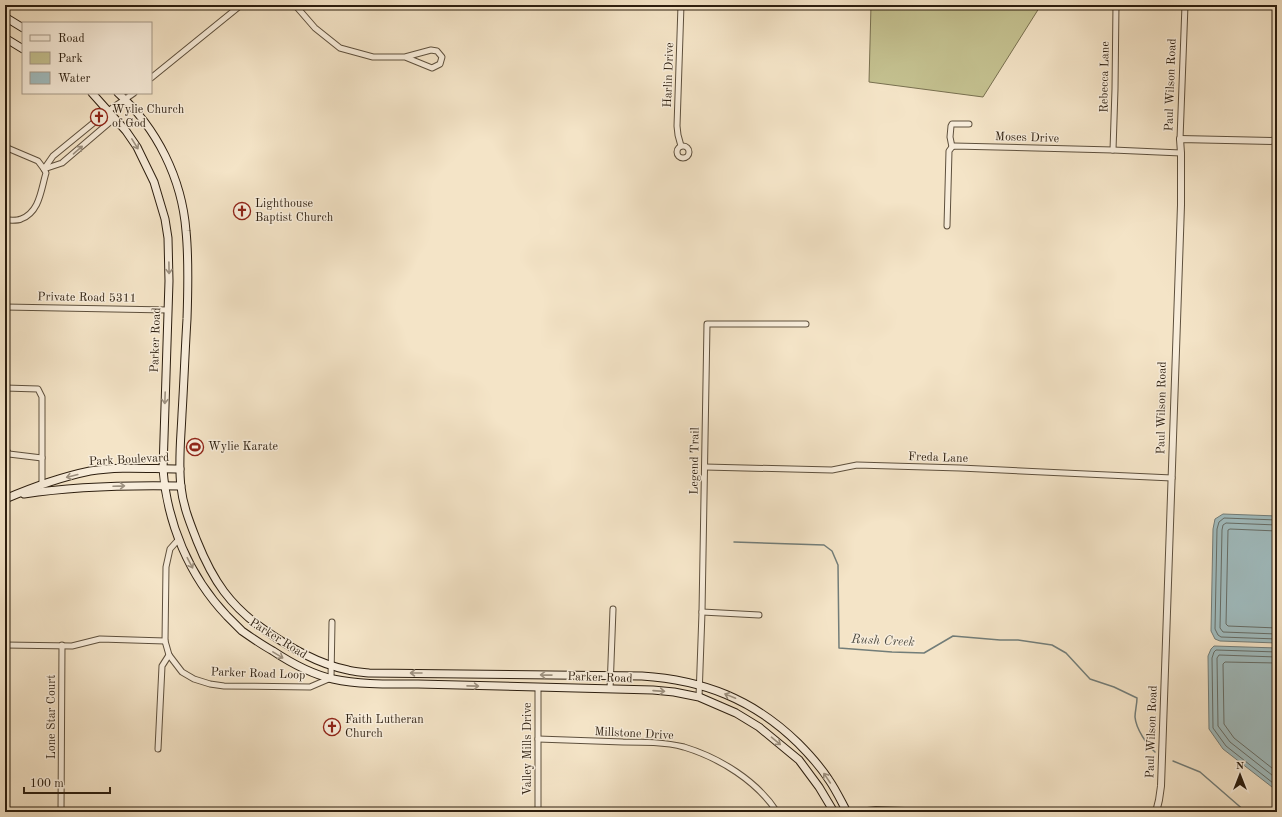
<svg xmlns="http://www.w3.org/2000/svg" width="1282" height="817" font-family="'Old Standard TT',serif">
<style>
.green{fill:#c4c190;stroke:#787050}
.water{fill:#a0bcbf;stroke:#727d79}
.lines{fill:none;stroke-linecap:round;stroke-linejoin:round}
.shore{stroke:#666d67;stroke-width:1}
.stream{stroke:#727d79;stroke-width:1.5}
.minor-casing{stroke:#5e503d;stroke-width:7}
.tertiary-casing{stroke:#5e503d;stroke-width:8}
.secondary-casing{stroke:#2c1e0f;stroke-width:9}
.minor{stroke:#f8eddb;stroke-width:5}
.tertiary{stroke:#f8eddb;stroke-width:6}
.secondary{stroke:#f8eddb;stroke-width:7}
.oneway{stroke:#9c907f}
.labels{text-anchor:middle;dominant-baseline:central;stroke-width:3;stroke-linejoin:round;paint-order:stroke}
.street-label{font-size:12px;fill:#2c1e0f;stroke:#f8eddb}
.poi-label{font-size:12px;fill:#2c1e0f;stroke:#f8eddb;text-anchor:start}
.water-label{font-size:13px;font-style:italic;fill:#4f4d44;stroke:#f8eddb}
</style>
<rect width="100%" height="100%" fill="#f4e4c7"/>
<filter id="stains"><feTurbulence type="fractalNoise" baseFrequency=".005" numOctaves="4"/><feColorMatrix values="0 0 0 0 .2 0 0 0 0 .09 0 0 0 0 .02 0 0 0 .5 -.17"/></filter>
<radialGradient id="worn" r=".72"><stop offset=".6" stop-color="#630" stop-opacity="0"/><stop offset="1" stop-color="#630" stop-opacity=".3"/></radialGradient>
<polygon class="green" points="871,5 1041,5 983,97 869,82"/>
<g class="water">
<polygon points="1223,514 1277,516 1277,643 1220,641 1215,639 1211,631 1213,529 1215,519"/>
<polygon points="1214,646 1277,648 1277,788 1272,787 1223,749 1209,729 1208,656 1211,649"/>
</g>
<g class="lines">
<g class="shore">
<polyline points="1277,520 1224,518 1219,522 1217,529 1215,629 1218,635 1221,637 1277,639"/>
<polyline points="1277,525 1226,523 1223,525 1222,530 1220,628 1223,632 1277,634"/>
<polyline points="1277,531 1230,529 1228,530 1226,624 1228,626 1277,628"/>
<polyline points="1277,652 1216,650 1214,652 1212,658 1213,728 1226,746 1273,783 1277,784"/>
<polyline points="1277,657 1219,655 1217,658 1218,726 1230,742 1277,779"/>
<polyline points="1277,663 1225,662 1223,664 1224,724 1234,738 1277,772"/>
</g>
<g class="stream">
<path d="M734 542 824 545 832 551 838 565 839 648 892 652 924 653 953 636 1000 640H1018L1052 645 1066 653 1090 679 1114 687 1137 698C1137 705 1135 711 1135 717 1136 729 1147 745 1155 752"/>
<polyline points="1173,761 1200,772 1246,812"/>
</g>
<g class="minor-casing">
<g id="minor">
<polyline points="295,5 315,28 340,48 373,57 405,57 431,50 437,51 442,57 440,64 432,68 405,57"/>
<polyline points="151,78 241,5"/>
<polyline points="1180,139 1185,5"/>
<circle cx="683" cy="152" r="6"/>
<polyline points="681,146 678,135 677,126 681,5"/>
<polyline points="5,147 38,161 44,169"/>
<polyline points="952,147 950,137 951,126 952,124 969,124"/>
<polyline points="1113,150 1115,89 1116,5"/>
<polyline points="44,169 62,163 110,122 108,111"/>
<path d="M5 220C10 220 17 221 21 219 40 212 41 189 46 173L44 169 53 156 108 111 134 93"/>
<polyline points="947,226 949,151 952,147 954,146 1113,150 1181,153"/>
<polyline points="5,307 168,310"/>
<polyline points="5,388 38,389 42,397 42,484"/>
<polyline points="5,448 9,454 42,458"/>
<polyline points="705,467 832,470 857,465 960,468 1172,478"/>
<polyline points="178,540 170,549 166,567 165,641 169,655 182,672 194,679 210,684 224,686 310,687 331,678 332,622"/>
<polyline points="702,612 759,615"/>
<polyline points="5,645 72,646 100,639 165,641"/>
<polyline points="610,689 613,609"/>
<polyline points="699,697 702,612 707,324 806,324"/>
<path d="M538 739C567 740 595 741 623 742 643 742 665 742 684 747 720 758 757 781 777 812"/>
<polyline points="158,749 162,666 169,655"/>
<polyline points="61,812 62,645"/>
<polyline points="538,812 538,687"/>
</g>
</g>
<g class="tertiary-casing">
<g id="tertiary">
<polyline points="859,812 876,810 934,812"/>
<polyline points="1156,812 1159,800 1161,786 1181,205 1181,153 1180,139 1277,141"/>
</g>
</g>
<g class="secondary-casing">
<g id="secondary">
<polyline points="5,17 23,28"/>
<polyline points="5,38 23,49"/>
<path d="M92 93 126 131 137 147 154 182 165 219 168 238 169 281 163 469C167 523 189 576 227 616 232 621 237 626 242 631 252 638 262 645 273 651 291 663 311 674 333 679 361 685 389 684 418 684L653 690 674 692 699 697 736 713 759 727 799 760 819 787 834 812"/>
<path d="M118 93C157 128 182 179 186 231 189 261 188 290 187 319 185 351 184 382 182 414 181 438 178 463 181 487 183 506 190 523 197 541 213 581 230 606 266 631 291 648 318 664 348 670 354 672 362 672 369 673L642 676C703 680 753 699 798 743 809 754 820 766 829 780 836 790 841 801 847 812"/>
<path d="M24 494C76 486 128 485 181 486"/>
<path d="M5 499C33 487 61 477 90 471 120 466 150 469 180 469"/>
</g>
</g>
<use href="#minor" class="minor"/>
<use href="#tertiary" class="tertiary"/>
<use href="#secondary" class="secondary"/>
</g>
<defs><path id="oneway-shaft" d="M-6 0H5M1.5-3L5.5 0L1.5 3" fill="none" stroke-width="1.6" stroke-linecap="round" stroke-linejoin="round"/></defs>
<g class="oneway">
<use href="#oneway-shaft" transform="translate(135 144) rotate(58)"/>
<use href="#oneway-shaft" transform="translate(78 150) rotate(-41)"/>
<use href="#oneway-shaft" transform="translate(169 268) rotate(89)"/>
<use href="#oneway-shaft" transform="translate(165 398) rotate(92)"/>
<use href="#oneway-shaft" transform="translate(72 476) rotate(166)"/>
<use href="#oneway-shaft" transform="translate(119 486) rotate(-2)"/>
<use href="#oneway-shaft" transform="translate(190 563) rotate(62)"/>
<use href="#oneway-shaft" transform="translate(278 655) rotate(31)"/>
<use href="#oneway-shaft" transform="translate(416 673) rotate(180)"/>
<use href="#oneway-shaft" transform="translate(546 675) rotate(-179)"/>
<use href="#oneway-shaft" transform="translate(473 686) rotate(1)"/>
<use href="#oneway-shaft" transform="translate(659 691) rotate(4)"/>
<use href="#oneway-shaft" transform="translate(730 696) rotate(-158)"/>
<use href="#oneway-shaft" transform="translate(776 741) rotate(40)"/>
<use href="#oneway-shaft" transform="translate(827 778) rotate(-124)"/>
</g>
<defs>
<g id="church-ring" transform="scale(0.9)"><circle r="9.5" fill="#f8eddb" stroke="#8f2418" stroke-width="1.5"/><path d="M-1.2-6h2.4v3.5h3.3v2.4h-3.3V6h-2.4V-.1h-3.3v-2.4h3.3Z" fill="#8f2418"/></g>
<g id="stadium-ring" transform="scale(0.9)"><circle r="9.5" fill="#f8eddb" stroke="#8f2418" stroke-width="1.5"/><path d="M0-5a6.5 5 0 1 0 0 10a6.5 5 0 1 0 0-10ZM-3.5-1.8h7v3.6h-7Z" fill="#8f2418"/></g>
</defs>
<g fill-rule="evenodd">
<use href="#church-ring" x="99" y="117"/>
<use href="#church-ring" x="242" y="211"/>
<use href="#stadium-ring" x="195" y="447"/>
<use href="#church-ring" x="332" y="727"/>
</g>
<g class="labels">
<g class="street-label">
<text transform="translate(669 75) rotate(-88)">Harlin Drive</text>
<text transform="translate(1105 77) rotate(-89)">Rebecca Lane</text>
<text transform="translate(1171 85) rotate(-88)">Paul Wilson Road</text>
<text transform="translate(1027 138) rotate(2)">Moses Drive</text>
<text transform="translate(87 298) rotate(1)">Private Road 5311</text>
<text transform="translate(156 340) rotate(-88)">Parker Road</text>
<text transform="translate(1162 408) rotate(-89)">Paul Wilson Road</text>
<text transform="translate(938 458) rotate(2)">Freda Lane</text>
<text transform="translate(129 460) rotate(-3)">Park Boulevard</text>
<text transform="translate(695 461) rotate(-89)">Legend Trail</text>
<text transform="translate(278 639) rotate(32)">Parker Road</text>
<text transform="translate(258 674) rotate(2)">Parker Road Loop</text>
<text transform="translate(600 678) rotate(2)">Parker Road</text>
<text transform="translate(52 717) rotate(-90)">Lone Star Court</text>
<text transform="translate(1152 732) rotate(-88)">Paul Wilson Road</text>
<text transform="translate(634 734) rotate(3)">Millstone Drive</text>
<text transform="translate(528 749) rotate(-90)">Valley Mills Drive</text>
</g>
<g class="poi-label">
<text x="112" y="110">Wylie Church<tspan x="112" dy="14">of God</tspan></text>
<text x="255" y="204">Lighthouse<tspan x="255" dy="14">Baptist Church</tspan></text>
<text x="208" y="447">Wylie Karate</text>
<text x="345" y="720">Faith Lutheran<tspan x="345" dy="14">Church</tspan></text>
</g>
<g class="water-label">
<text transform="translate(883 641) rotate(3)">Rush Creek</text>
</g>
</g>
<rect width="1282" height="817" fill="none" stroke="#f4e4c7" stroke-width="20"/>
<rect x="6" y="6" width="1270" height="805" fill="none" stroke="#2c1e0f" stroke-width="2"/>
<rect x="10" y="10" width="1262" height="797" fill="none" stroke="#2c1e0f"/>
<rect x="22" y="22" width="130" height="72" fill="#f8eddb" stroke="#a69a89"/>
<rect x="30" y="35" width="20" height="6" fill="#f8eddb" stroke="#a69a89"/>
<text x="58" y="42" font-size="12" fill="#2c1e0f">Road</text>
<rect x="30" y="52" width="20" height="12" fill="#c4c190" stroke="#a69a89"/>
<text x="58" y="62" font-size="12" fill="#2c1e0f">Park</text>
<rect x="30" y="72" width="20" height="12" fill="#a0bcbf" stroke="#a69a89"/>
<text x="58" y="82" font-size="12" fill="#2c1e0f">Water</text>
<g transform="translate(1240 775)" stroke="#f8eddb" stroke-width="3" paint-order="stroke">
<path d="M0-3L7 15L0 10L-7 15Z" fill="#2c1e0f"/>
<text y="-6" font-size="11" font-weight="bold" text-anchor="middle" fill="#2c1e0f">N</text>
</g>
<path d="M24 787v6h86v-6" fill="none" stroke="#2c1e0f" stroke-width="2"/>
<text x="30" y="787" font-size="12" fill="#2c1e0f" stroke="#f8eddb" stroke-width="3" paint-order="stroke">100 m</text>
<rect width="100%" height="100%" filter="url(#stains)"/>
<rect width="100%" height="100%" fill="url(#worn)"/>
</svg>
